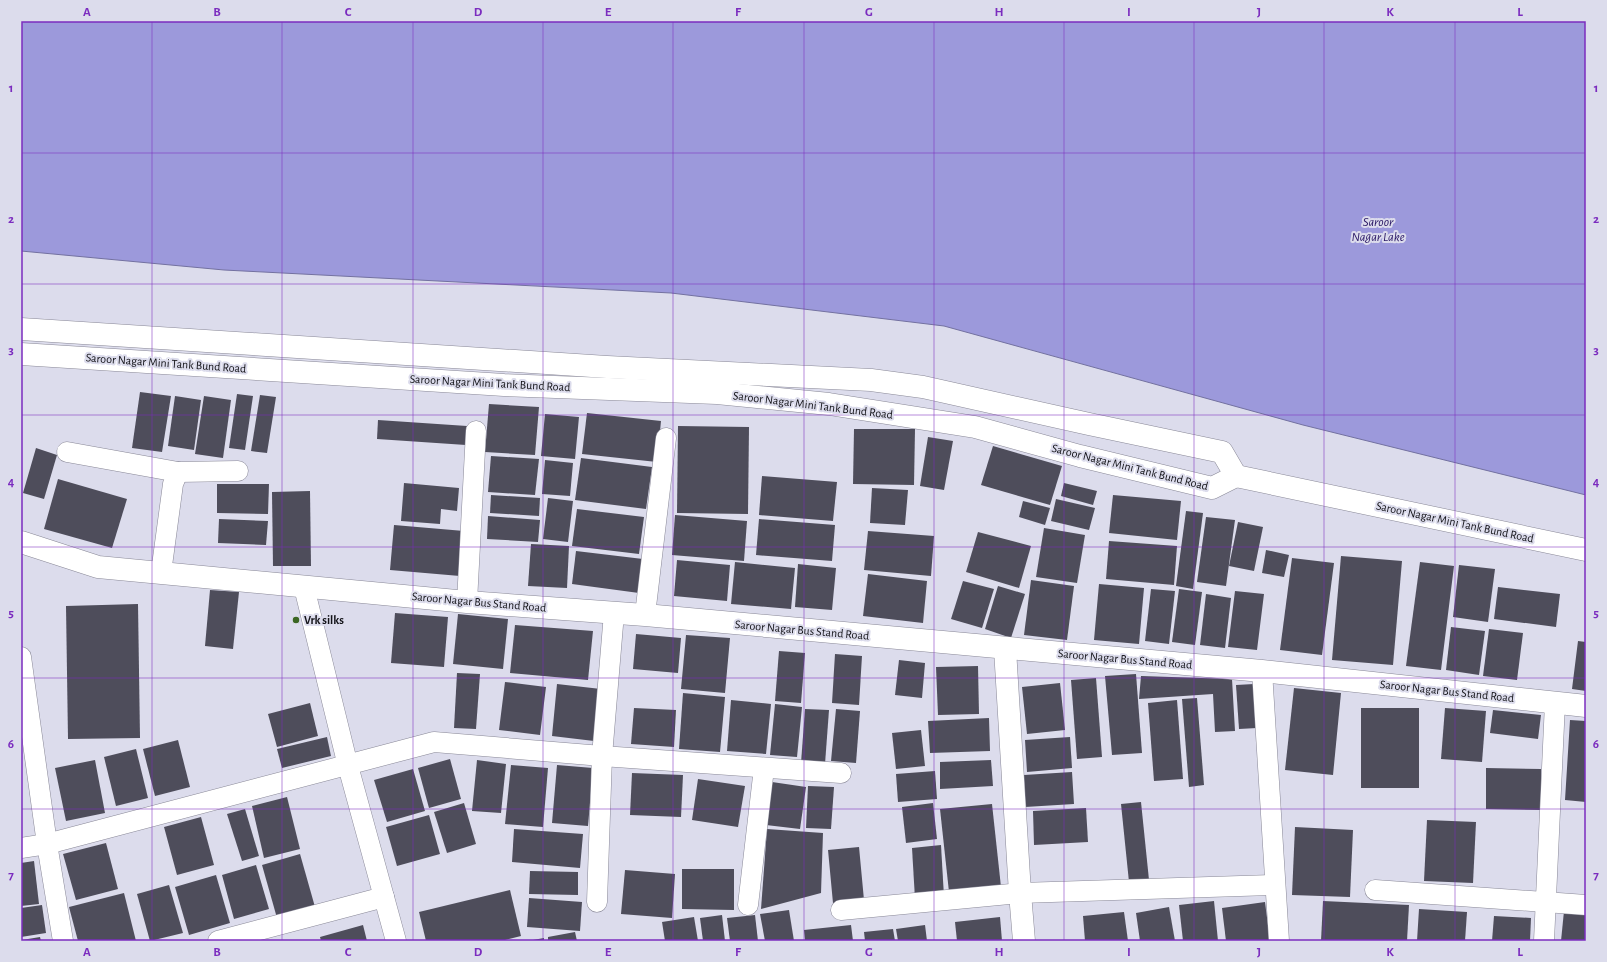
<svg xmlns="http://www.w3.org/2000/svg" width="1607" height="962" font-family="'Alegreya Sans',sans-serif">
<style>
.water{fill:#9c99db;stroke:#7371a0}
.building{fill:#4e4d5b}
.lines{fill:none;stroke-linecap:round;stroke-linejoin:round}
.minor-casing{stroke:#898897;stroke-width:21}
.tertiary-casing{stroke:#898897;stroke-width:23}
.secondary-casing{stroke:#898897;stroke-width:23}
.minor{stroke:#fff;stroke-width:20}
.tertiary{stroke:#fff;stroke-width:22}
.secondary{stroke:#fff;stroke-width:22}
.grid{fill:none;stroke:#7b2cbf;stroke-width:1;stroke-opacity:0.55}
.poi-dot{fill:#3b6623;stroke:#dcdcec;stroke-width:1.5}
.labels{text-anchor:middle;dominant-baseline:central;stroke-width:4;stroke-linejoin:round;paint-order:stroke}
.street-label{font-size:12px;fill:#131318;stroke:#dcdcec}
.poi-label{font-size:12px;font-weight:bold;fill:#131318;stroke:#dcdcec;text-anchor:start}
.water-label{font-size:13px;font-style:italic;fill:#291764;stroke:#dcdcec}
.neatline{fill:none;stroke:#7b2cbf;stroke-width:1.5}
.grid-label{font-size:13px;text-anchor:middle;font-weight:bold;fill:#7b2cbf}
</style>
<rect width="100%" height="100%" fill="#dcdcec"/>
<polygon class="water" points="21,21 1586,21 1586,495 1303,425 944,326 671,293 224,270 21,251"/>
<g class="building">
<polygon points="140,392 171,396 162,452 132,448"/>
<polygon points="237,394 253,396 245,450 229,448"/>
<polygon points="260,395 276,397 267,453 251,451"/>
<polygon points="175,396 201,400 194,450 168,446"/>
<polygon points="204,396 231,400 223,458 195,454"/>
<polygon points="489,404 539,407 535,455 485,452"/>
<polygon points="587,413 661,421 657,462 582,454"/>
<polygon points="545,414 579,417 575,459 541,456"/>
<polygon points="378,420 467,426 466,445 377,439"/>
<polygon points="678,426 749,427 748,514 677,513"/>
<polygon points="854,429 915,429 914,485 853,484"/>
<polygon points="928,437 953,441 944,490 920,486"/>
<polygon points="993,446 1062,466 1050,505 981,485"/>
<polygon points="36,448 57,455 44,499 23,493"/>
<polygon points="491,456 539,459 535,495 488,492"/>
<polygon points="581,458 652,467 646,509 575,500"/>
<polygon points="545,460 573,463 570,496 542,494"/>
<polygon points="762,476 837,482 833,521 759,515"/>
<polygon points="58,479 127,499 112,548 44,529"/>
<polygon points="404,483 459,488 457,511 441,509 440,524 401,521"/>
<polygon points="1064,483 1097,491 1093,505 1061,496"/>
<polygon points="217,484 269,484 268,514 217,513"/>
<polygon points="872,488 908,490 905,525 870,523"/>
<polygon points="310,491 311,566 273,566 272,492"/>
<polygon points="491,495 540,498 539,516 490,513"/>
<polygon points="1113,495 1181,501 1177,540 1109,533"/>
<polygon points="548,498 573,501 568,542 543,539"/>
<polygon points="1056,499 1095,508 1089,530 1051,521"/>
<polygon points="1023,501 1050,508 1045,525 1019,517"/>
<polygon points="577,509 644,517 639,554 572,546"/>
<polygon points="1186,511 1203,513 1193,589 1176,586"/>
<polygon points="675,515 747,521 744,561 672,555"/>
<polygon points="488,516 540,520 538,542 487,539"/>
<polygon points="1206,517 1235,520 1226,586 1197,582"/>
<polygon points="219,519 268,521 266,545 218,543"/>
<polygon points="759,519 835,525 832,561 756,555"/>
<polygon points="1238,522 1263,527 1254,571 1229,566"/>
<polygon points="394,525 464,531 460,576 390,570"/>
<polygon points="1044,528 1085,535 1077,583 1036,577"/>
<polygon points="868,531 934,536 931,576 864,570"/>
<polygon points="978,532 1031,546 1019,588 966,572"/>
<polygon points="1109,541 1177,546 1174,585 1106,579"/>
<polygon points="531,544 569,546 567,588 528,586"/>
<polygon points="1266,550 1289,555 1284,577 1262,573"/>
<polygon points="576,551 643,559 639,593 572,584"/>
<polygon points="1341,556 1402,561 1393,665 1332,660"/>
<polygon points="1292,558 1334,563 1322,655 1280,650"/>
<polygon points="677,560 730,565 727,601 674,596"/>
<polygon points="735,562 795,568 791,609 731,604"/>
<polygon points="1420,562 1454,566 1441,670 1406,666"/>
<polygon points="798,564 836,568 832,610 795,607"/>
<polygon points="1459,565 1495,569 1488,622 1453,617"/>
<polygon points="868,574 927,581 923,623 863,616"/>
<polygon points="1031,580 1074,586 1067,640 1024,635"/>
<polygon points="963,581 994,589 982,628 951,619"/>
<polygon points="1099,584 1144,588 1139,644 1094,640"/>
<polygon points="998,586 1025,594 1011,638 985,629"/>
<polygon points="1498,587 1560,594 1556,627 1494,619"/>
<polygon points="1151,589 1175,591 1169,644 1145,641"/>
<polygon points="1179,589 1202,592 1195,645 1172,642"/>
<polygon points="210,590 239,592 233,649 205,646"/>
<polygon points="1235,591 1264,594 1257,650 1228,647"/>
<polygon points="1206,594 1231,598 1225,648 1200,645"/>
<polygon points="138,604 140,738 68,739 66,606"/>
<polygon points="395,613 448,617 444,667 391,663"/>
<polygon points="458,614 508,619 503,669 453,664"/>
<polygon points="515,625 593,631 588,680 510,673"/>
<polygon points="1451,627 1485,631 1479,675 1446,670"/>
<polygon points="1489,629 1523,633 1517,680 1483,676"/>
<polygon points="636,634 681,638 678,673 633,669"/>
<polygon points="686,635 730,638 725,693 681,689"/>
<polygon points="1578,641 1586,642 1586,691 1572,689"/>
<polygon points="779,651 805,653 801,703 775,701"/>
<polygon points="835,654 862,656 859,705 832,703"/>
<polygon points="899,660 925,663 922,698 895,695"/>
<polygon points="978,666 979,714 938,715 936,667"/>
<polygon points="457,673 480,674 476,729 454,728"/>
<polygon points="1136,674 1142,753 1112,755 1105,676"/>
<polygon points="1141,676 1232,679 1235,731 1215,732 1213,694 1139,699"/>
<polygon points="1096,678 1102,757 1077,759 1071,680"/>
<polygon points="505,682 546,687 540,735 499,730"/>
<polygon points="1060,683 1065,730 1027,734 1022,687"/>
<polygon points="557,684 601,689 594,741 552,736"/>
<polygon points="1254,684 1257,728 1239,729 1236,685"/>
<polygon points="1294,688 1341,693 1333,775 1285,770"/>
<polygon points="683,693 725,697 720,752 679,749"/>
<polygon points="1197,698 1204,785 1189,787 1182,699"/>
<polygon points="731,700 771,704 766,754 727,751"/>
<polygon points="1177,700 1183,779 1154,781 1148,703"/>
<polygon points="310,703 318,736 277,747 268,714"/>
<polygon points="775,704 802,707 797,757 770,755"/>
<polygon points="634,708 676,710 674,747 631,744"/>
<rect x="1361" y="708" width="58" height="80"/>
<polygon points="1445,708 1486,711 1482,762 1441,759"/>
<polygon points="805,709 829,710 825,764 801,763"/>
<polygon points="836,709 860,711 856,763 831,761"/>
<polygon points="1493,710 1541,715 1538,739 1490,733"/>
<polygon points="989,718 990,751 930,753 928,721"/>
<polygon points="1570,720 1586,721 1586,802 1565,800"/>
<polygon points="921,730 925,766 896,769 892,733"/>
<polygon points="327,737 331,756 282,768 277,749"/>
<polygon points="1070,737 1072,768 1027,772 1025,740"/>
<polygon points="178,740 190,787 155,796 143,749"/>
<polygon points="136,749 148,798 116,806 104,757"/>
<polygon points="450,759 461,799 429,808 418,768"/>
<polygon points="95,760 105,813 66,821 55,768"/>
<polygon points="477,760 506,764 501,813 472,811"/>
<polygon points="991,760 993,786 940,789 940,762"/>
<polygon points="511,765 548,768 543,827 505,824"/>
<polygon points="557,765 593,768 588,826 552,823"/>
<polygon points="1486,768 1541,769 1541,810 1486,809"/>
<polygon points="413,769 425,811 387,822 374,780"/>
<polygon points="935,771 937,799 898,802 896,774"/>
<polygon points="1072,772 1074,804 1025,807 1024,775"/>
<polygon points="632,773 683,775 681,817 630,815"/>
<polygon points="698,779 745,786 738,827 692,820"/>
<polygon points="772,782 806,787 800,829 766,825"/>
<polygon points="808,786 834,787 831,829 806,828"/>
<polygon points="287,797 300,849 264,858 252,806"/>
<polygon points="1141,802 1149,880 1129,882 1121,804"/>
<polygon points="464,803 476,844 447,853 434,812"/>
<polygon points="933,803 937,839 906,843 902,807"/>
<polygon points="992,804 1001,887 949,892 940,809"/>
<polygon points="1086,808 1088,842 1034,845 1033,811"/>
<polygon points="245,809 259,856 242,861 227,814"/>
<polygon points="429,815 440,854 397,866 386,827"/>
<polygon points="201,817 214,865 177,875 164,827"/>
<polygon points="1427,820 1476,822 1473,883 1424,881"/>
<polygon points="1295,827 1353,830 1350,897 1292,895"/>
<polygon points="514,829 583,834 580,868 512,862"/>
<polygon points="767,829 823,833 821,893 761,909"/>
<polygon points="106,843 118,889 76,900 63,854"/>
<polygon points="941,845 944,897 915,899 912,848"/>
<polygon points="859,847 864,900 833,903 828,850"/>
<polygon points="300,854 315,907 277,918 262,865"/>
<polygon points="34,861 39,904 21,906 21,863"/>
<polygon points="256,865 269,909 234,919 222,875"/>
<polygon points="682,869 734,869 734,910 682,909"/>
<polygon points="625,870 675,874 672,918 621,914"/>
<polygon points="530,871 578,872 578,895 529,894"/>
<polygon points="216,875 230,923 189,935 175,887"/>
<polygon points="169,885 183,933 150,941 137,894"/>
<polygon points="510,890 521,936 501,941 426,941 419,912"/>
<polygon points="124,893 136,941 78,941 69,907"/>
<polygon points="529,898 582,902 580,931 527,927"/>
<polygon points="1214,901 1218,941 1183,941 1179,905"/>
<polygon points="1323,901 1409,905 1407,941 1321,941"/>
<polygon points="1265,902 1270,941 1226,941 1222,908"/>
<polygon points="42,905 46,933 21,937 21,908"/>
<polygon points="1169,907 1175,941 1140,941 1136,913"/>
<polygon points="1419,909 1467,912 1465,941 1417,941"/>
<polygon points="789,910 794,941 765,941 760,914"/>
<polygon points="1564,911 1586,913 1586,941 1561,941"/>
<polygon points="1124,912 1128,941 1085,941 1083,916"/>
<polygon points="722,915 725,941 703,941 700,918"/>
<polygon points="755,915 758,941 730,941 727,918"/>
<polygon points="1494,916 1531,918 1530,941 1492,941"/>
<polygon points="694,917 698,941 665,941 662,922"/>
<polygon points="1000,917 1002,941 957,941 955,922"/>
<polygon points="363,925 367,941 321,941 320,937"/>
<polygon points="851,925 853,941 805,941 804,930"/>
<polygon points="925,925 927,941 898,941 896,929"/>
<polygon points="893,929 895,941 865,941 864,932"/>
<polygon points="575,932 577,941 548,941 548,937"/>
<polygon points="40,937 41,941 22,941 22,940"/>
<polygon points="544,938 544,941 533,941 533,940"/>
</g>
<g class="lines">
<g class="minor-casing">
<g id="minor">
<polyline points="67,452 178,472 238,471"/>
<polyline points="161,573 173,484 178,472"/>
<polyline points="304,587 348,766 396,941"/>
<polyline points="467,602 476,431"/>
<polyline points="645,615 666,438"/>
<polyline points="21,657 47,844 63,941"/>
<polyline points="1262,671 1279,941"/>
<polyline points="21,848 47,844 434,742 602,756 841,773"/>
<polyline points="1375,890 1586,905"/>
<polyline points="597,902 602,756 614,613"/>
<polyline points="748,905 764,768"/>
<polyline points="841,910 1020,893 1275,885"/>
<polyline points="218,941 384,897"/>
<polyline points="1544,941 1555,703"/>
</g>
</g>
<g class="tertiary-casing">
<g id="tertiary">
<polyline points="21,542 98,567 467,602 645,615 1262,671 1586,706"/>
<polyline points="1005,649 1020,893 1024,941"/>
</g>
</g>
<g class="secondary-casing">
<g id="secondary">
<polyline points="21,329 607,367 871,380 923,387 1089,424 1222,452 1236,476"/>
<polyline points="21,354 504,385 717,393 829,404 975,427 1080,456 1212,488 1236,476 1586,550"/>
</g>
</g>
<use href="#minor" class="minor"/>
<use href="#tertiary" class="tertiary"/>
<use href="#secondary" class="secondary"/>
</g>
<path class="grid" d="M152 21V941M282 21V941M413 21V941M543 21V941M673 21V941M804 21V941M934 21V941M1064 21V941M1194 21V941M1324 21V941M1455 21V941M21 153H1586M21 284H1586M21 415H1586M21 547H1586M21 678H1586M21 809H1586"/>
<circle class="poi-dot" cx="296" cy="620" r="4"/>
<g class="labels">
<g class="street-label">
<text transform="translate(166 363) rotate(4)">Saroor Nagar Mini Tank Bund Road</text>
<text transform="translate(490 383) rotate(3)">Saroor Nagar Mini Tank Bund Road</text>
<text transform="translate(813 405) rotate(7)">Saroor Nagar Mini Tank Bund Road</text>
<text transform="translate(1130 467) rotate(14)">Saroor Nagar Mini Tank Bund Road</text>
<text transform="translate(1455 522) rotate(12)">Saroor Nagar Mini Tank Bund Road</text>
<text transform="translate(479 602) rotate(5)">Saroor Nagar Bus Stand Road</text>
<text transform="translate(802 630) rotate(5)">Saroor Nagar Bus Stand Road</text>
<text transform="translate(1125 659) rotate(5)">Saroor Nagar Bus Stand Road</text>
<text transform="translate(1447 691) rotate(6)">Saroor Nagar Bus Stand Road</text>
</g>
<g class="poi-label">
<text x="304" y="620">Vrk silks</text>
</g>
<g class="water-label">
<text x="1378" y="222">Saroor<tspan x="1378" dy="15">Nagar Lake</tspan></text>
</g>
</g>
<rect width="1607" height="962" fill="none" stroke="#dcdcec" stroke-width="44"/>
<rect x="22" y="22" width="1563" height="918" class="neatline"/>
<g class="grid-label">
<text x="87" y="16">A</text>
<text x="217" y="16">B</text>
<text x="348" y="16">C</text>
<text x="478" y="16">D</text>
<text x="608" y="16">E</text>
<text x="738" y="16">F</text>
<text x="869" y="16">G</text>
<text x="999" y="16">H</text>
<text x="1129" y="16">I</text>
<text x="1259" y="16">J</text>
<text x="1390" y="16">K</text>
<text x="1520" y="16">L</text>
<text x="11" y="92">1</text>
<text x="1596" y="92">1</text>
<text x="11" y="223">2</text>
<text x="1596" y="223">2</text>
<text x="11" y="354">3</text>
<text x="1596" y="354">3</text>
<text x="11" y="486">4</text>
<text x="1596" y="486">4</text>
<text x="11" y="617">5</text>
<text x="1596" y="617">5</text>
<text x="11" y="748">6</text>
<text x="1596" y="748">6</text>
<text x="11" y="879">7</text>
<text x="1596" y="879">7</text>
<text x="87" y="956">A</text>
<text x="217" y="956">B</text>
<text x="348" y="956">C</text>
<text x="478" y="956">D</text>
<text x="608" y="956">E</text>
<text x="738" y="956">F</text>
<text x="869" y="956">G</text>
<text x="999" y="956">H</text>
<text x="1129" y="956">I</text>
<text x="1259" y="956">J</text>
<text x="1390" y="956">K</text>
<text x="1520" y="956">L</text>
</g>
</svg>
